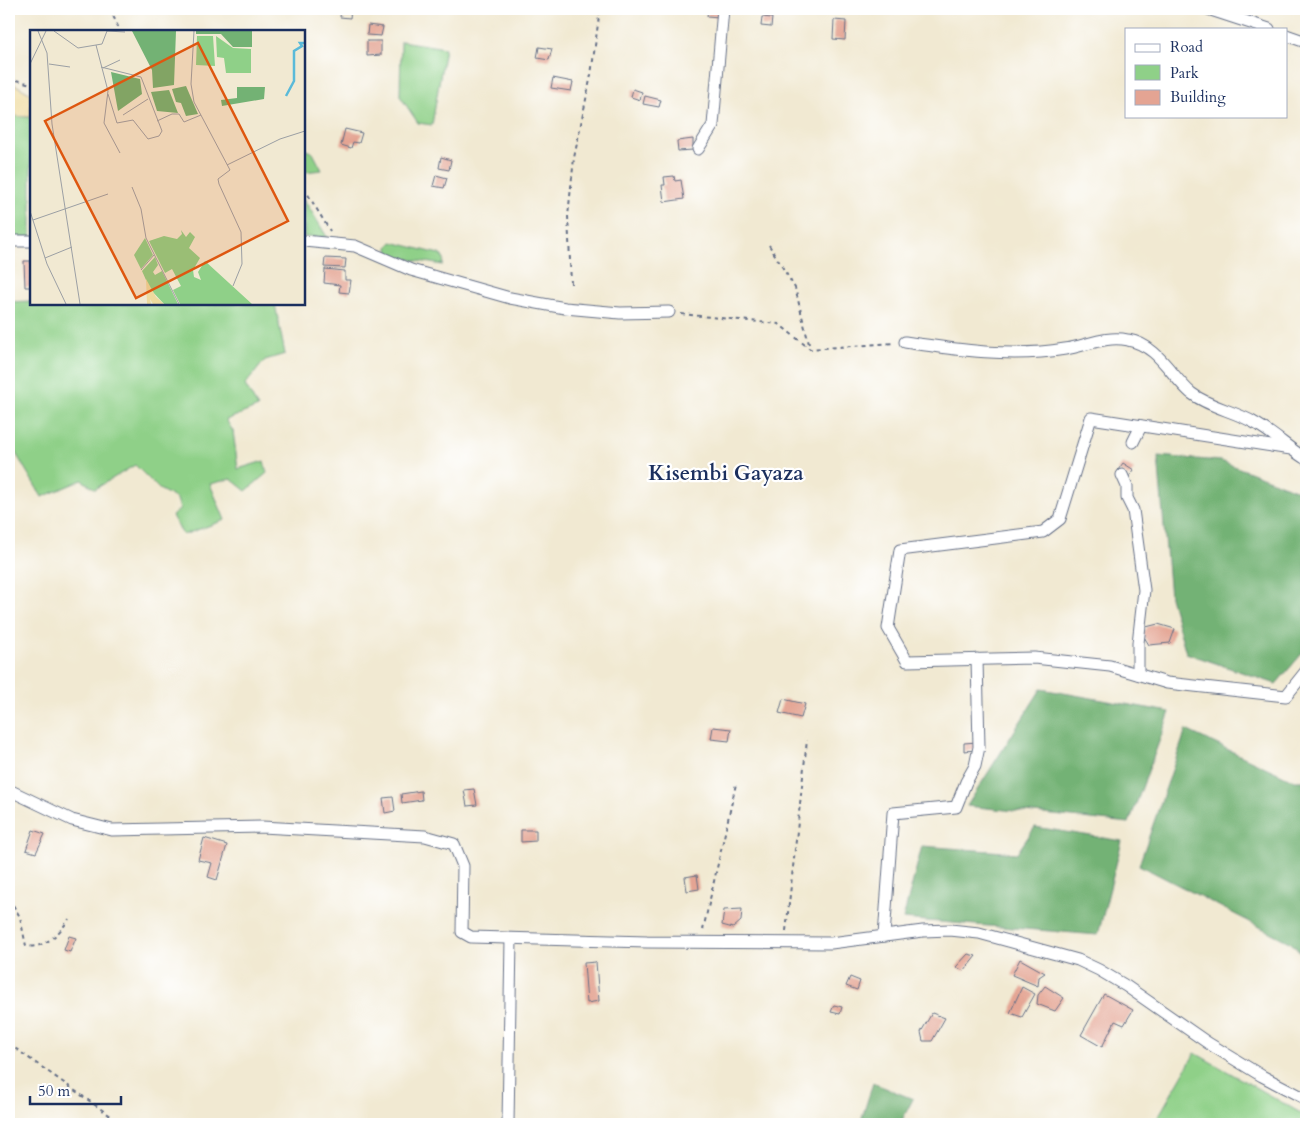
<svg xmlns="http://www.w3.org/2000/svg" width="1315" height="1133" font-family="Cardo,serif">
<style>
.green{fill:#8fd088;stroke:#558073}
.forest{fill:#73b274;stroke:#477069}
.sand{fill:#eeda9e;stroke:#84847e}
.building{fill:#e4a493}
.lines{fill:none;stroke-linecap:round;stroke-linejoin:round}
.minor-casing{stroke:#667087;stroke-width:13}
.path{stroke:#667087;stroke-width:2;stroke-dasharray:4 4;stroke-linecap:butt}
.minor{stroke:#fff;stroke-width:11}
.labels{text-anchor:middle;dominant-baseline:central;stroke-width:4.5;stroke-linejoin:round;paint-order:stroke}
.quarter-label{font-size:21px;font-weight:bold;fill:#1b2f5e;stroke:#fff}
.inset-river{fill:none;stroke:#5abad9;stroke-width:2.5}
.inset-road{fill:none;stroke:#9b9fa4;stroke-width:1}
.view{fill:#de5710;fill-opacity:0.15;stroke:#de5710;stroke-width:2.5}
.inset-edge{fill:none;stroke:#1b2f5e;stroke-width:2.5}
</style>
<rect width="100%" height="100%" fill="#fff"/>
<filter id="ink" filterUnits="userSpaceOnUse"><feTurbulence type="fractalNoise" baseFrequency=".02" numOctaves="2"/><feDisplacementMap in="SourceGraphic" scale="10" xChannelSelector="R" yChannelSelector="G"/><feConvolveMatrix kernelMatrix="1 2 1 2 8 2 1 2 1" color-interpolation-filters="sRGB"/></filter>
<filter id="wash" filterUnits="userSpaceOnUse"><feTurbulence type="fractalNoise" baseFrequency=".0096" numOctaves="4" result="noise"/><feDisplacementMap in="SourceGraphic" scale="20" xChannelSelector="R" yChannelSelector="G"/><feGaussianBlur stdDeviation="1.12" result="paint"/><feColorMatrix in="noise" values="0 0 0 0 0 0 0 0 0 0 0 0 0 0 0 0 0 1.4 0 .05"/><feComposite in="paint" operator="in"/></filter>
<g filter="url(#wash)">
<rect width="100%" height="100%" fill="#f1e9d2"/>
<g class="green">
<polygon points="401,41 445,48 432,125 418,123 400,96"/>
<polygon points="11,116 31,117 31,237 9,238 9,122 11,124"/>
<polygon points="304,149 313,153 322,170 304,172"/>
<polygon points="304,199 327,237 304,237"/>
<polygon points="392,242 439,254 444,258 443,265 389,256 388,247"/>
<polygon points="31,301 31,304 275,304 285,354 265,360 245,385 258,407 226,420 233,431 238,469 264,461 267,473 246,491 231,479 210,484 225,520 183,535 172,516 180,509 177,499 159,489 135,465 95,489 82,480 42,497 9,442 9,302"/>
<polygon points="1195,1053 1306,1116 1306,1124 1154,1124"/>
</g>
<g class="forest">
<polygon points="1158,456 1221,461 1306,494 1306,649 1276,684 1186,653 1170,597"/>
<polygon points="1041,689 1170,712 1129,823 967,806"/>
<polygon points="1186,730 1295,781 1306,781 1306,957 1291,943 1139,865"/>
<polygon points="1035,827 1122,841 1098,935 903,919 922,846 1017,853"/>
<polygon points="873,1083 913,1099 900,1124 860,1124"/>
</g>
<polygon class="sand" points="9,81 31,94 31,117 12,116 11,124 9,122"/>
<g id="blocks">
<g class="building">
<polygon points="341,9 351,9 350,18 340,17"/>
<polygon points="708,9 720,9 719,17 707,16"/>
<polygon points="762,17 772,18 771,27 761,26"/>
<polygon points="834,20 846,21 845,40 833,39"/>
<polygon points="368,25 383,27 381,36 367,35"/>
<polygon points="367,41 381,41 381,55 367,56"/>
<polygon points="539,47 552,49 549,60 537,58"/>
<polygon points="553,78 573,82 571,91 551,88"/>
<polygon points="633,89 642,92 640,100 631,97"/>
<polygon points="645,96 661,100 659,107 643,104"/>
<polygon points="345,129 362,133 359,143 353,142 351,148 341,145"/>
<polygon points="693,139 693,150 678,151 677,141"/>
<polygon points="441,157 451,160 449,170 439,168"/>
<polygon points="436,175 447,178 444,188 433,186"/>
<polygon points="674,176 675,181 681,180 684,199 664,202 662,185 665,185 664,177"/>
<polygon points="325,258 346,259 345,268 324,267"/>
<polygon points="24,261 31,261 31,287 25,287"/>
<polygon points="325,269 345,271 345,280 351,280 349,293 339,292 340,285 324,283"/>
<polygon points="1123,463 1134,470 1129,477 1118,470"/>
<polygon points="1158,624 1175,629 1170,643 1149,645 1143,635 1146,627"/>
<polygon points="783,699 805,704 801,718 779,713"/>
<polygon points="713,727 731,729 729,741 711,739"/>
<polygon points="977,742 977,750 964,751 964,743"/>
<polygon points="474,789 477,805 467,806 464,790"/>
<polygon points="421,791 422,800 402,803 401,794"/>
<polygon points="393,797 395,811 385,813 383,798"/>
<polygon points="33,830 45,834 36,853 26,850"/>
<polygon points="521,830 536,830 536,841 521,842"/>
<polygon points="204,838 227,845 217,880 208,877 212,863 198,860"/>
<polygon points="697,875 699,889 687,891 685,877"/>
<polygon points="742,909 741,921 733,928 722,925 724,910"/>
<polygon points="69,936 76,938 70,952 64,950"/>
<polygon points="968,954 976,956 964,971 956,967"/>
<polygon points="1020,959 1045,973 1039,977 1038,986 1012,975"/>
<polygon points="596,962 599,1001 587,1003 584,963"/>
<polygon points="850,977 860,981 857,990 846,986"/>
<polygon points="1045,986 1064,998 1055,1011 1037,1004 1038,995"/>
<polygon points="1022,987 1035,994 1022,1017 1010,1013"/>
<polygon points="1104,994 1133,1010 1124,1025 1115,1021 1102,1047 1081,1035"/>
<polygon points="834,1005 842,1007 840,1014 831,1012"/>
<polygon points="932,1013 945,1018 932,1041 923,1041 921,1032"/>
</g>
</g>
</g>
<g filter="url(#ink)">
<use href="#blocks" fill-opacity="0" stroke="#667087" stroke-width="1"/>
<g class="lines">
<g class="minor-casing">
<g id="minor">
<polyline points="1208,9 1269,29"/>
<polyline points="1286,35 1306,42"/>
<polyline points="698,149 713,125 723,9"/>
<polyline points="9,241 31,241"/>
<polyline points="304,241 355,246 411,270 510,298 565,308 620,313 669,312"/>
<path d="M905 342C958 350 1012 358 1065 349 1086 346 1106 335 1128 340 1158 345 1171 376 1191 393 1209 407 1234 411 1253 422 1272 432 1288 448 1306 459"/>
<polyline points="1133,442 1141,426"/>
<polyline points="1291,449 1091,418 1060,519 1043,532 900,550 888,628 907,661 1034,658 1110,666 1167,683 1286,696 1306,671"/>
<polyline points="1122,475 1127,486 1127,498 1133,510 1144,590 1138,643 1138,674"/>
<polyline points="9,790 72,820 112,830 262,827 425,836 454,844 463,866 462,932 471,937 647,942 831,943 923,931 950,930 979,933 1078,960 1099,970 1126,986 1208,1043 1262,1076 1306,1099"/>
<polyline points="884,936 893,813 956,807 966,782 975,766 979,747 977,659"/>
<polyline points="508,1124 511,939"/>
</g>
</g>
<g class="path">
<polyline points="110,9 120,31"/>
<polyline points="9,78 31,84"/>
<polyline points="304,188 330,231"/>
<polyline points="769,245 795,288 810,348"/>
<polyline points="571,284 568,216 574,158 591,75 600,9"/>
<polyline points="681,314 779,324 810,349 894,343"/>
<path d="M9 898 20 917 26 946C45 949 59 934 69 919"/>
<polyline points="703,930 736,784"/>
<polyline points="786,931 807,740"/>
<polyline points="9,1044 122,1124"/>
</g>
<use href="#minor" class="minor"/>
</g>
</g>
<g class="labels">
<g class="quarter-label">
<text x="726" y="473">Kisembi Gayaza</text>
</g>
</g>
<g transform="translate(30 30)">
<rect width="275" height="275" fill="#f1e9d2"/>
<path d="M167 6H183L185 36 166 35ZM186 6 203 18 221 19V43H196L194 28 187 27ZM151 200 156 207 160 202 165 207 159 218 170 228 163 240 164 247 171 250 168 242 175 231 222 274H150L143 260 151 256 142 239 135 243 119 211 134 206 147 209 152 204ZM115 208 123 225 111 239 104 225ZM125 227 128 235 123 242 125 245 132 241 148 274H134L120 259 112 241Z" fill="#8fd088"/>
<path d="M102 1H146L144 55 123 58 122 40ZM166 1H222V17H203L191 4H166ZM81 42 110 49 112 64 88 81ZM156 56 168 84 156 86 151 73 146 72 142 59ZM207 57H235L234 69 192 76 191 70 207 68ZM139 60 148 83 127 81 121 62Z" fill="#73b274"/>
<path d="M116 249 126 267 134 274H123L120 269 121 274H117Z" fill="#eeda9e"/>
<path class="inset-river" d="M256 66 264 51V21L272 16 270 13H275"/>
<path class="inset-road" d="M8 1 17 23 22 94 50 274M24 1 48 18 72 14 77 1 95 2M164 1 161 54 164 72 200 140 188 149 189 154 211 202 212 234 203 256M66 15 78 61 74 93 90 123M0 34 16 1M19 34 40 37M71 37 111 47 132 101 129 106 118 109 103 90 87 93 78 64M73 38 90 30M93 85 118 69M127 91 142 84H149L154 92 171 85M197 135 250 109 275 101M102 157 111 179 116 208 149 274M0 181 17 234 36 274M3 190 78 164M15 228 42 217M111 240 124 225"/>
<path class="view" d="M168 13 258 191 106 268 15 91Z"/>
<rect width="275" height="275" class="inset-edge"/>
</g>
<rect width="1315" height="1133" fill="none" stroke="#fff" stroke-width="30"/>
<rect x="1125" y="28" width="162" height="90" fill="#ffffff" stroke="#a4acbf"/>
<rect x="1135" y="44" width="25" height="8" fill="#ffffff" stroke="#a4acbf"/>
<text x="1170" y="52" font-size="15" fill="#1b2f5e">Road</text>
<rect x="1135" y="65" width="25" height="15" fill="#8fd088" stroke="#a4acbf"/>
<text x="1170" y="78" font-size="15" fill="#1b2f5e">Park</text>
<rect x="1135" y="90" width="25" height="15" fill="#e4a493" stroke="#a4acbf"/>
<text x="1170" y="102" font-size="15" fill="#1b2f5e">Building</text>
<path d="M30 1096v8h91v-8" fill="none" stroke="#1b2f5e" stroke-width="2.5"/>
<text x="38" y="1096" font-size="15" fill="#1b2f5e" stroke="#ffffff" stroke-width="4" paint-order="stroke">50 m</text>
</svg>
